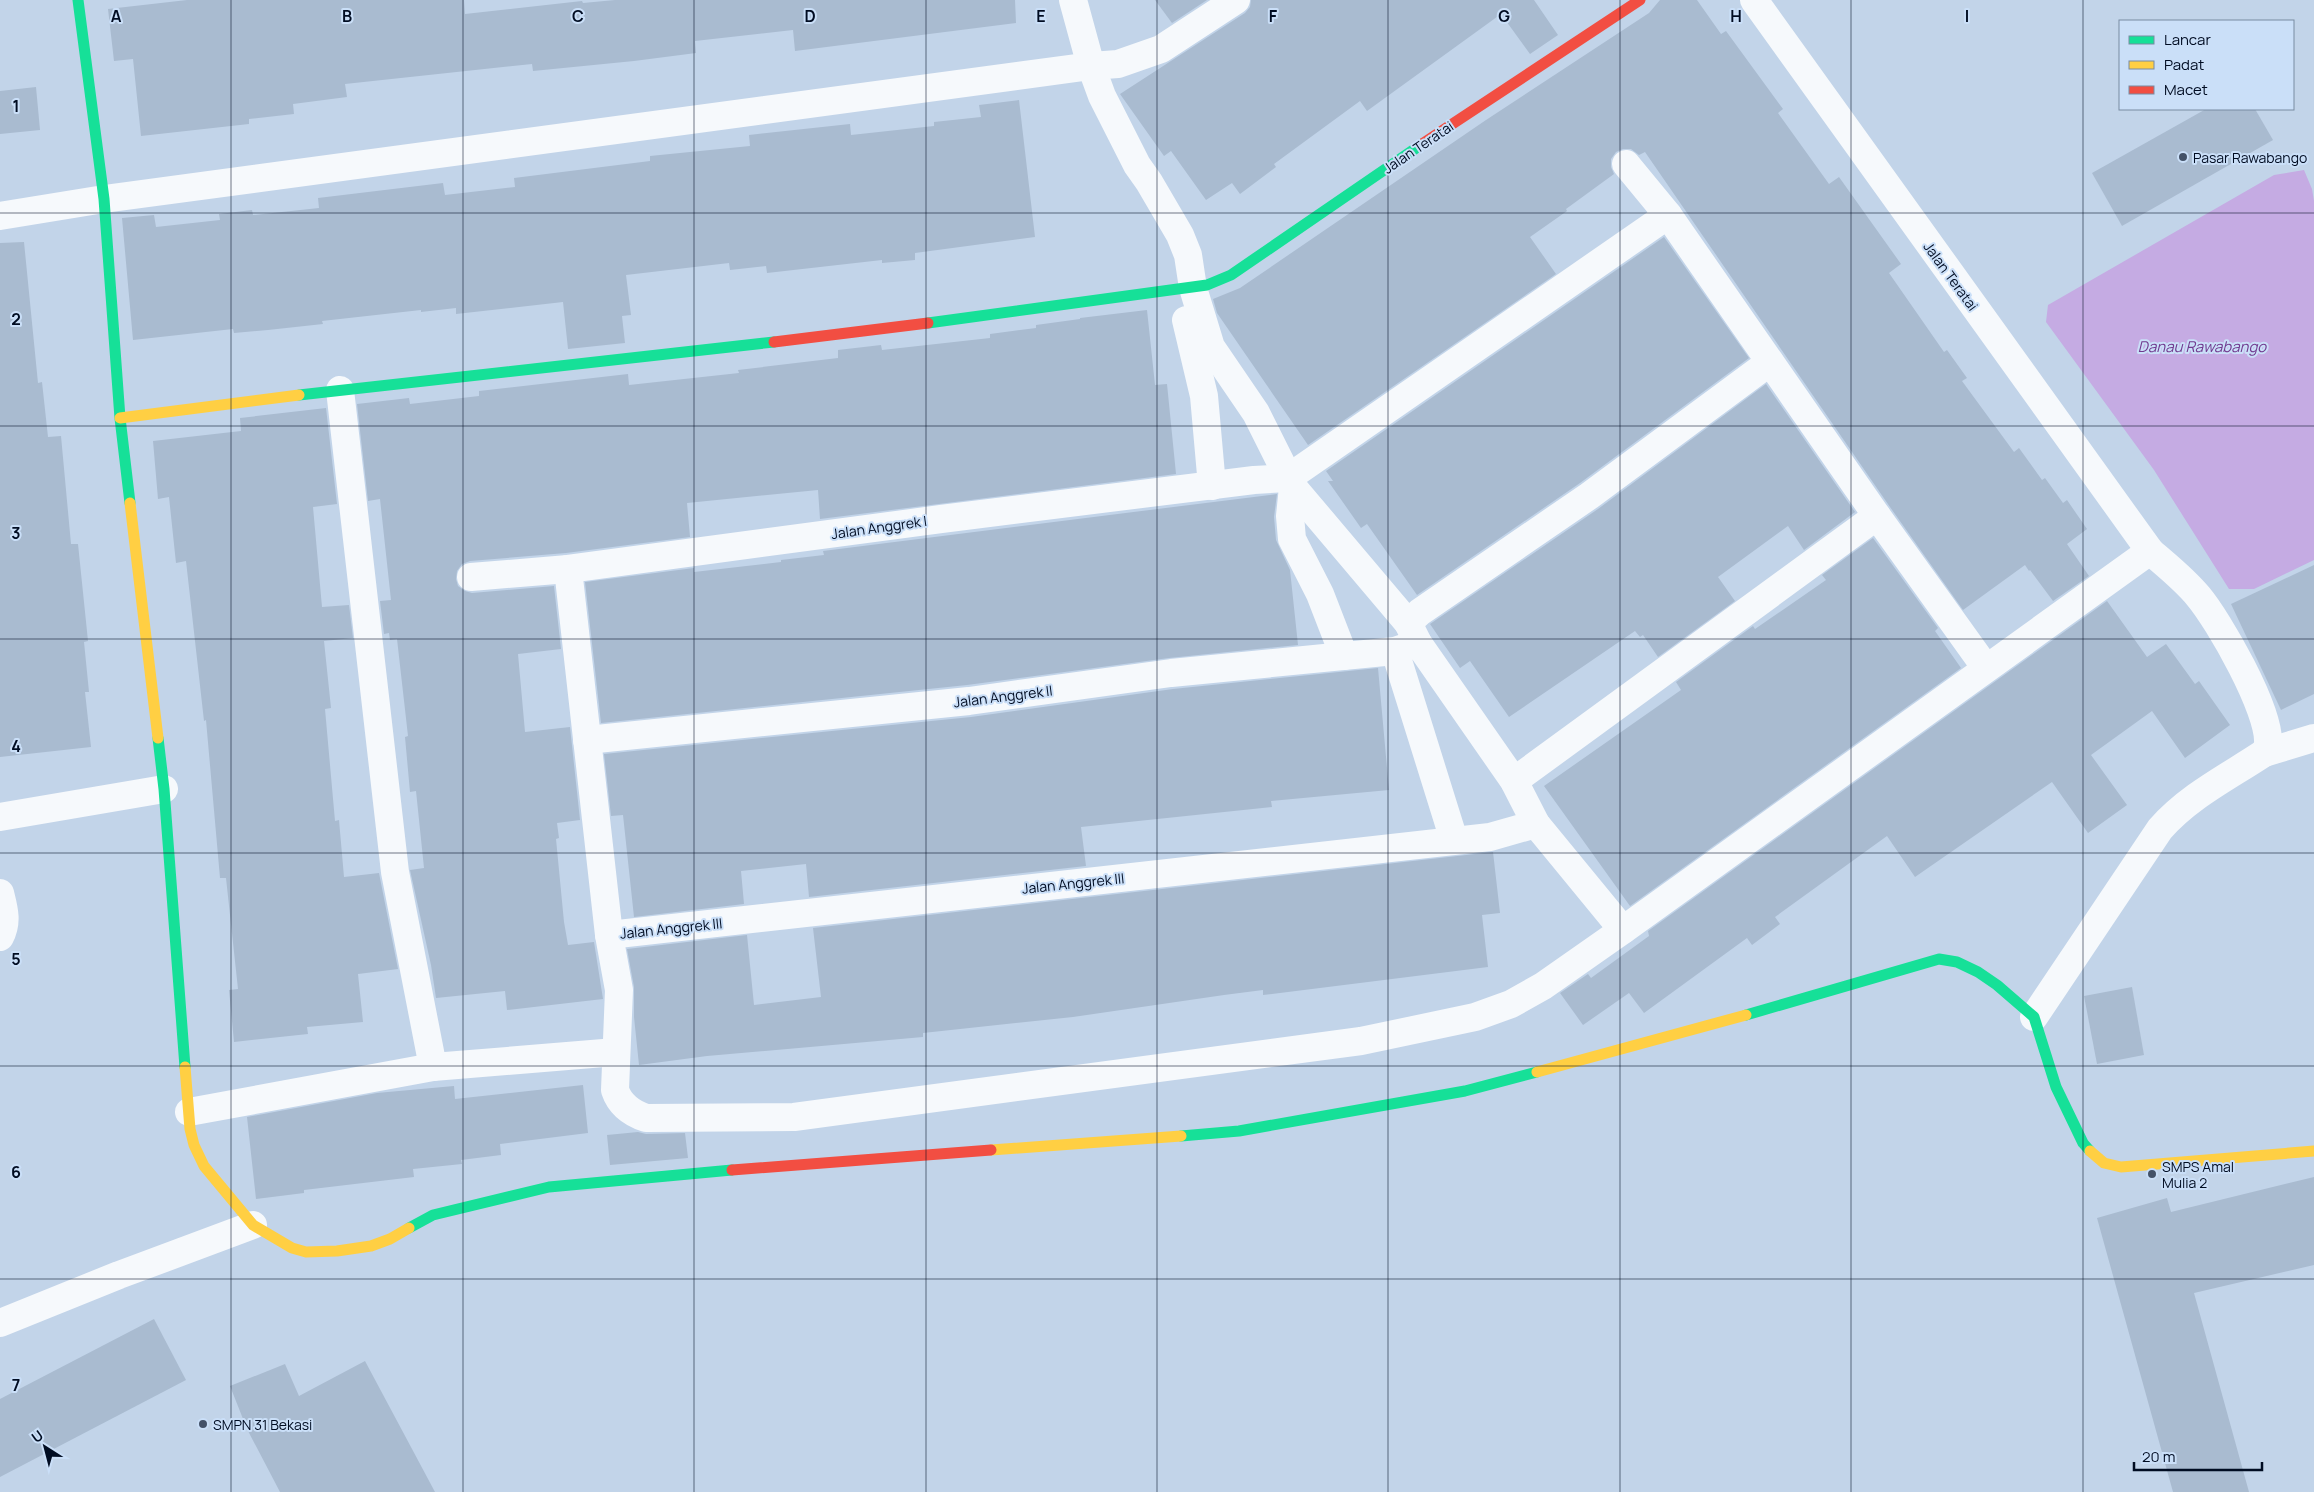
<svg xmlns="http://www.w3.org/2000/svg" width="2314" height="1492" font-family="Manrope,sans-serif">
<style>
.water{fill:#c5abe3}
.building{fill:#a9bbd0}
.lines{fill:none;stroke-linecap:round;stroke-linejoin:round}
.street{stroke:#f6f9fc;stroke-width:28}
.fast{stroke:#16e098;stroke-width:11}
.slow{stroke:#ffcf43;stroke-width:11}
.jam{stroke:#f24e42;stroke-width:11}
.grid{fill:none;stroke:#000c22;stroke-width:1;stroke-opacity:0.55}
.poi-dot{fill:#445268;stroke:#cadff8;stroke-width:2}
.labels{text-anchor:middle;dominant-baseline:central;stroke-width:4;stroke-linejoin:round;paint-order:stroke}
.street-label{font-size:14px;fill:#000c22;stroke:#cadff8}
.poi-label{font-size:14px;fill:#000c22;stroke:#cadff8;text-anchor:start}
.water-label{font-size:15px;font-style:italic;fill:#713a8f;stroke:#cadff8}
.grid-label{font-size:16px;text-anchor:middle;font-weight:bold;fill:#000c22;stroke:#cadff8;stroke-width:4;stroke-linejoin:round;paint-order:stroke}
</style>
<rect width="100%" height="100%" fill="#c2d4e9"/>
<polygon class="water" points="2304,170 2312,189 2314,201 2314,560 2254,589 2229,589 2154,470 2046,322 2048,305 2274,175"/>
<g class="building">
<polygon points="187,0 464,0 465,14 582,1 583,3 615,0 1015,0 1016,23 795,51 793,30 695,41 696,53 634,61 533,71 532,64 345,84 347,97 293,104 294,114 249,119 249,124 141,136 133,59 114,61 108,9"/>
<polygon points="1155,0 1207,0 1172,23"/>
<polygon points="1251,0 1534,0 1558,35 1530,54 1501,14 1367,111 1360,101 1274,164 1276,167 1240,194 1232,183 1206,200 1171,151 1164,156 1120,94 1245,13 1250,7"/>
<polygon points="1660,0 1697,0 1721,34 1726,31 1783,109 1778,113 1829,184 1839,177 1901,264 1889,273 1944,352 1947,350 1967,378 1962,381 2014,452 2019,448 2042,480 2045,478 2063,503 2067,500 2087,529 2067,544 2089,576 2053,601 2030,570 2029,571 2025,565 1963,610 1890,507 1645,152 1639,155 1631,149 1623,149 1616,152 1611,159 1611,167 1614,174 1566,209 1567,211 1530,237 1556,274 1308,445 1217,313 1213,299 1240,288 1486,120 1649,13"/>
<polygon points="36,87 40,130 0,134 0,91"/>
<polygon points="1019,100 1035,237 915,253 915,260 882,263 882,260 767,273 766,266 730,270 729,263 626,275 631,315 622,316 625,343 568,349 563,302 456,314 456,308 421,312 421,310 322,321 323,324 268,330 234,333 233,329 133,340 122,218 154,215 156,227 220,220 219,214 252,210 253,215 319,208 318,198 443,183 445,195 515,187 514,178 650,161 650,156 750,146 749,135 850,124 851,135 934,126 934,122 981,117 979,105"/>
<polygon points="2206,109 2255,109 2273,140 2122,226 2092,173"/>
<polygon points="1664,237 1749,358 1580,483 1417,595 1367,524 1361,528 1328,481 1333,481 1326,471"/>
<polygon points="24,242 38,383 42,382 48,437 61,436 71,544 78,544 88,641 84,642 89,692 85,692 91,747 0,757 0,243"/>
<polygon points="1147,310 1155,385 1167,384 1176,474 820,519 818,490 687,503 690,537 566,553 470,561 462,564 457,571 456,579 458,586 465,591 472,593 554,586 561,649 518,654 525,732 570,727 580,820 557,823 559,838 556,839 564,922 568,945 594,942 603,999 507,1010 505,991 436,998 431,965 410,870 424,868 416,791 410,792 405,737 408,736 397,639 390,640 389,633 384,634 380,601 391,600 380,499 368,501 357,404 409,398 410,404 479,396 479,391 628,374 629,385 739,373 738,370 838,358 838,350 881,345 882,350 990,338 990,334 1036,328 1036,325 1080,319 1080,318"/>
<polygon points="1766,384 1855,512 1804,550 1788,526 1718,577 1735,601 1658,657 1643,635 1640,637 1635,631 1509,717 1470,661 1460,668 1430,624 1598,509"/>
<polygon points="326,408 337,504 313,507 322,607 349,605 353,638 324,641 331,708 325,709 335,821 339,820 344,877 379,873 398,969 358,974 363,1022 307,1027 308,1034 234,1042 229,990 238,989 226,878 220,878 206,720 204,721 186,561 176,563 169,497 158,499 153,441 241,431 240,418"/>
<polygon points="1277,494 1274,517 1276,540 1290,570 1298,645 1169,658 967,685 601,723 585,582 694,568 694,572 781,562 781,560 824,555 823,551"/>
<polygon points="1873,538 1938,628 1935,631 1961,668 1630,906 1544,786 1681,690 1676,682 1753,626 1755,629 1826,580 1822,575"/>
<polygon points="2314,565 2314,694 2281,710 2231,604"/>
<polygon points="2107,601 2147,657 2166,644 2195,684 2199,681 2230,725 2185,758 2152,711 2091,755 2127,805 2088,833 2052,782 1915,877 1887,836 1775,917 1780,924 1752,945 1747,938 1644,1013 1629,993 1583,1025 1560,993 1588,974 1591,978 1649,936 1648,931"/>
<polygon points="1378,668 1389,790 1271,801 1272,807 1081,827 1086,866 809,897 806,864 741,871 744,904 634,917 623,815 611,816 604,754 971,717 1173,689"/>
<polygon points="1493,852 1500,913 1482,915 1488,967 1263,995 1263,990 1224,995 1073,1017 923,1033 923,1037 707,1056 639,1065 634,1017 634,987 627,949 747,935 754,1005 821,997 813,928"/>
<polygon points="2132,987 2144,1055 2097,1064 2084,996"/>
<polygon points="583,1085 588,1133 500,1144 501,1155 461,1160 462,1164 413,1169 414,1177 304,1190 304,1193 256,1199 247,1117 377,1093 454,1086 455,1099"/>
<polygon points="638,1132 646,1134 685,1133 688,1158 610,1165 607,1135"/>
<polygon points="2314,1177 2314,1265 2194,1293 2249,1492 2173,1492 2097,1218 2167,1198 2171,1212"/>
<polygon points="154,1319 186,1380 0,1477 0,1399"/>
<polygon points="365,1361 435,1492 280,1492 247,1429 230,1386 285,1364 299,1396"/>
</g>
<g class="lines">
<g class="street">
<polyline points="1073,0 1091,66 1102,96 1137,165 1149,182 1180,235 1188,255 1193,288 1211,347 1256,413 1293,487 1408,623 1418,643 1514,781 1536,824 1623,930"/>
<path d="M1754 0 2150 551C2166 565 2184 579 2198 596 2219 621 2270 710 2268 743 2268 746 2266 750 2264 753 2228 777 2189 796 2160 829L2034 1017"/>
<polyline points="1626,164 1668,215 1877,516 1986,668"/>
<polyline points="0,216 104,199 1091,66 1118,64 1161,49 1236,0"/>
<polyline points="1186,320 1204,396 1212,486"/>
<polyline points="340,390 395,872 433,1067"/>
<polyline points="1293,487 1290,516 1292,539 1320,594 1344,656"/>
<path d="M568 569 609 935 619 990 615 1090C620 1105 631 1113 646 1118L794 1117 1361 1041 1475 1017 1511 1004 1543 986 1623 930 2150 551"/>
<polyline points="471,577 568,569 941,519 1254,480 1288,478 1668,215"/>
<polyline points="1408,623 1420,612 1589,496 1770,362"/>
<polyline points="1395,651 1454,840"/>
<polyline points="587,740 969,701 1171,673 1395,651 1418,643"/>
<polyline points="2264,753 2314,738"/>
<polyline points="1514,781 1877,516"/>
<polyline points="0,817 164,789"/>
<path d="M0 893C4 909 8 922 0 937"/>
<polyline points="609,935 1490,837 1536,824"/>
<polyline points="189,1112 433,1067 616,1052"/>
<polyline points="0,1323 119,1275 253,1225"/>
</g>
<g class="fast">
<polyline points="78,0 104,199 120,418 130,503"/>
<polyline points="928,323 1207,285 1231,275 1422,144"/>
<polyline points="299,395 774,342"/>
<polyline points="158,738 164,789 185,1067"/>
<polyline points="1746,1015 1939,959 1957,962 1978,972 1997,985 2034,1017 2056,1087 2083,1143 2090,1151"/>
<polyline points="1181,1136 1239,1131 1465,1091 1537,1072"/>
<polyline points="409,1228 433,1215 549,1187 732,1170"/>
</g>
<g class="slow">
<polyline points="120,418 299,395"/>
<polyline points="130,503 158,738"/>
<polyline points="185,1067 190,1129 194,1145 204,1166 253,1225 292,1248 306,1252 337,1251 371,1246 390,1239 409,1228"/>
<polyline points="1537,1072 1746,1015"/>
<polyline points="991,1150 1181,1136"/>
<polyline points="2090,1151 2104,1163 2121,1167 2314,1151"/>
</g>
<g class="jam">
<polyline points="1422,144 1640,0"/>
<polyline points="774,342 928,323"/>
<polyline points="732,1170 991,1150"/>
</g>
</g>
<path class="grid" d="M231 0V1492M463 0V1492M694 0V1492M926 0V1492M1157 0V1492M1388 0V1492M1620 0V1492M1851 0V1492M2083 0V1492M0 213H2314M0 426H2314M0 639H2314M0 853H2314M0 1066H2314M0 1279H2314"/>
<g class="poi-dot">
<circle cx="2183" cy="157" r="5"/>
<circle cx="2152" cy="1174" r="5"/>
<circle cx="203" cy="1424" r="5"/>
</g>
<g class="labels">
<g class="street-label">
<text transform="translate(1418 147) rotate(-34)">Jalan Teratai</text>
<text transform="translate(1951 276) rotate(54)">Jalan Teratai</text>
<text transform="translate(879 527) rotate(-8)">Jalan Anggrek I</text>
<text transform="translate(1003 696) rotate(-7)">Jalan Anggrek II</text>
<text transform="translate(1073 883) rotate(-6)">Jalan Anggrek III</text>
<text transform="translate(671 928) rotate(-6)">Jalan Anggrek III</text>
</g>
<g class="poi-label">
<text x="2193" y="157">Pasar Rawabango</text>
<text x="2162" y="1166">SMPS Amal<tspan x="2162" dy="16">Mulia 2</tspan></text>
<text x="213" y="1424">SMPN 31 Bekasi</text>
</g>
<g class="water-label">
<text x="2202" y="346">Danau Rawabango</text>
</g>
</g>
<g class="grid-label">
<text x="116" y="22">A</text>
<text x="347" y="22">B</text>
<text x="578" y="22">C</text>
<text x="810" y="22">D</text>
<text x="1041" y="22">E</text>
<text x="1273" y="22">F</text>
<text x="1504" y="22">G</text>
<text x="1736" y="22">H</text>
<text x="1967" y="22">I</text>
<text x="16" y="112">1</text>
<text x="16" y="325">2</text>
<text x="16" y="539">3</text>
<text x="16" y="752">4</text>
<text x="16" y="965">5</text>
<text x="16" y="1178">6</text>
<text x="16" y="1391">7</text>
</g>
<rect x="2119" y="20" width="175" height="90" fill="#cadff8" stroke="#798ba2"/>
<rect x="2129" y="36" width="25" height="8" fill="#16e098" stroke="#798ba2"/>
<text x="2164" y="45" font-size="15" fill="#000c22">Lancar</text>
<rect x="2129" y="61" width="25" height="8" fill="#ffcf43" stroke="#798ba2"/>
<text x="2164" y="70" font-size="15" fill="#000c22">Padat</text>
<rect x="2129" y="86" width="25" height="8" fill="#f24e42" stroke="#798ba2"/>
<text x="2164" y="95" font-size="15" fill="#000c22">Macet</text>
<g transform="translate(45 1447) rotate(324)" stroke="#cadff8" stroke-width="4" paint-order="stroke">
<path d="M0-4L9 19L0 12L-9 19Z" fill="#000c22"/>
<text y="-8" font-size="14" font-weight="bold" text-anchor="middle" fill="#000c22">U</text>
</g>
<path d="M2134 1462v8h128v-8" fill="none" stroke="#000c22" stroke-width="2.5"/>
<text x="2142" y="1462" font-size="15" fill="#000c22" stroke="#cadff8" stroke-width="4" paint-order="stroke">20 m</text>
</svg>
